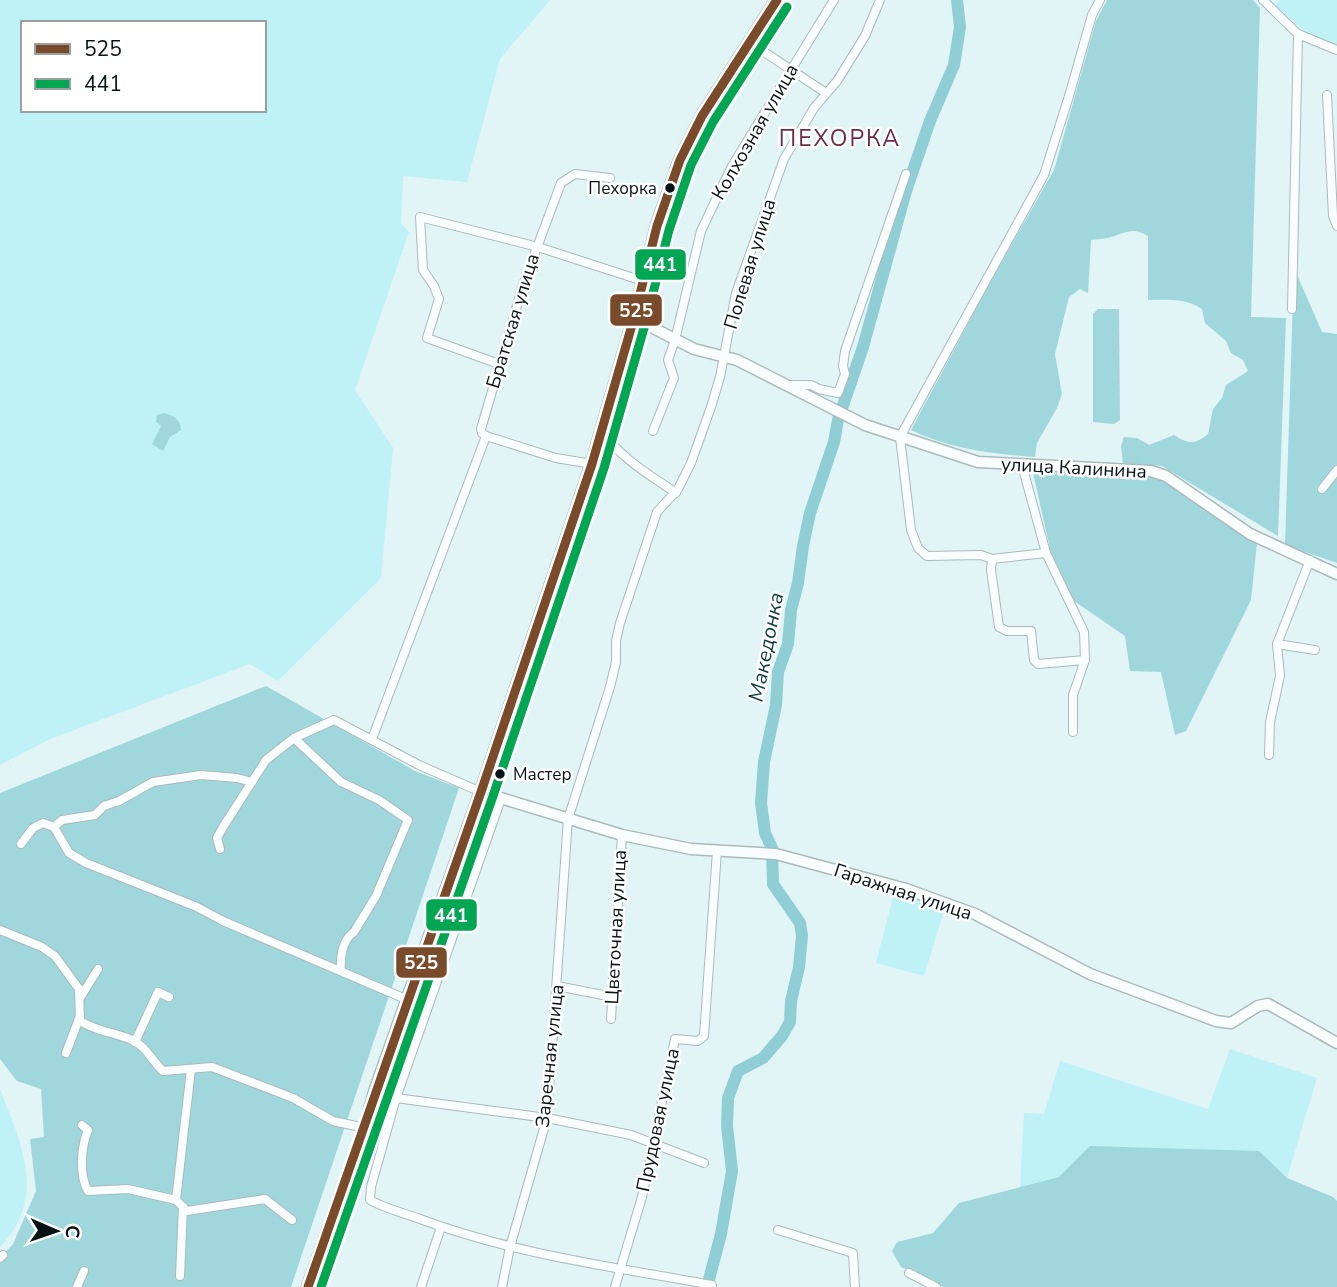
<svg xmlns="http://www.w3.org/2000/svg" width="1337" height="1287" font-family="'Nunito Sans',sans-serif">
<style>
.green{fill:#bef2f7;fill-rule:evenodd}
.forest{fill:#a0d7dc}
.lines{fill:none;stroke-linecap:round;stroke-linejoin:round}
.river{stroke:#8eced4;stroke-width:12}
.street-casing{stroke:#abbabb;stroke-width:10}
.secondary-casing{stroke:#abbabb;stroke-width:13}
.primary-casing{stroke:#abbabb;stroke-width:15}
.street{stroke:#fafdfe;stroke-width:8}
.secondary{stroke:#fafdfe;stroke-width:10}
.primary{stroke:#fafdfe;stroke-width:12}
.bus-1-casing{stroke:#fff;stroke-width:14}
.bus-2-casing{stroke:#fff;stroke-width:14}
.bus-1{stroke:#7a4b2a;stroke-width:9}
.bus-2{stroke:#00a651;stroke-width:9}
.bus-dot{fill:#061213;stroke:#fff;stroke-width:2.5}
.labels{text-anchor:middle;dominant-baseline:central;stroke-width:5;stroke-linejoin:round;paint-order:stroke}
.bus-label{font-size:17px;fill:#061213;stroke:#fff;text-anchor:end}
.street-label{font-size:19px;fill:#061213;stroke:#fff}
.water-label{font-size:21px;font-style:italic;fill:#113a3d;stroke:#fff}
.quarter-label{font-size:23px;letter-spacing:2px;fill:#6c2b4a;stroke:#fff}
.line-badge{stroke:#fff;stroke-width:2.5}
.badge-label{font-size:19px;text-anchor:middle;font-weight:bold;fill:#fff}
</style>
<rect width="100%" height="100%" fill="#e1f4f6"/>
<g class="green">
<path d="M0 0H550L500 59 467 182 403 176 401 223 409 232 355 390 393 448 381 578 278 681 250 664 50 739 0 765ZM23 23H264V110H23Z"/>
<polygon points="1280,0 1337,0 1337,49 1315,40 1275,5"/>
<polygon points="894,893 945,908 924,976 876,963"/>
<polygon points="1230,1049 1317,1078 1287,1178 1259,1151 1059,1177 1054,1182 1020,1189 1024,1113 1044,1114 1060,1061 1208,1109"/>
<path d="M0 1089C21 1143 48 1198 0 1247Z"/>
</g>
<g class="forest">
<path d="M1107 0H1253L1260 8 1251 317 1286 318 1278 536 1162 466 1123 463 1121 446 1124 437 1137 438 1149 445 1174 435C1188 444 1195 445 1208 434L1213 409 1222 398 1226 385 1248 371 1243 360 1231 353 1226 341 1205 323 1202 309C1185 298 1168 300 1148 300V236C1135 228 1128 231 1115 236 1107 239 1099 239 1091 240L1088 293 1080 289 1069 297 1055 354 1062 394 1057 408 1037 443 1035 457C992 454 950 449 911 430L992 279 1054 170 1096 21Z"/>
<polygon points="1294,268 1322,332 1337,334 1337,563 1285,545"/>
<polygon points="1098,309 1119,309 1120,420 1114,424 1093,422 1093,314"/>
<path d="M164 413C174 416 180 418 181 430L170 437 163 451 152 444 161 426 156 422 157 415Z"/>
<polygon points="1033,473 1147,475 1163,478 1257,543 1251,600 1186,731 1175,735 1161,672 1130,671 1125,636 1074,601 1051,553"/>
<polygon points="266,686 415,771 459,788 291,1287 0,1287 0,1258 13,1244 36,1191 30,1139 44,1137 41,1089 17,1081 0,1059 0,793"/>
<polygon points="1090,1146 1259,1151 1287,1178 1333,1197 1337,1201 1337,1287 944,1287 901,1267 892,1251 897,1242 933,1233 959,1203 1059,1177"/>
</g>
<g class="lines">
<polyline class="river" points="707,1287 721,1234 732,1171 727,1126 728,1098 738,1071 763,1058 782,1036 790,1022 791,1001 799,967 802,936 800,923 773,884 772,848 765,833 761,803 764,762 776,705 778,672 788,644 791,610 798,583 803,546 810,513 834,442 838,420 863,347 906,191 930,121 954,65 960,27 957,0"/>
<g class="street-casing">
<g id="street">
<polyline points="1263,0 1298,34 1337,50"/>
<polyline points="749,42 826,93"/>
<polyline points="1327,95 1333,216 1337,226"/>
<polyline points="1292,309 1298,34"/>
<polyline points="499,364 427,338 439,299 434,286 423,270 420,217 538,247 643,281"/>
<polyline points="788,385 811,385 819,389 838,393 845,374 843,366 845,351 906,174"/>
<path d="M602 431C620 458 650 475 676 493"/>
<polyline points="653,431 674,378 668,360 675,340 701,231 732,166 834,0"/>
<polyline points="592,464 556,458 486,436 482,433 481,429 523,285 561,183 575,174 610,178"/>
<polyline points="1022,465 1046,553 1084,632 1085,660 1073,695 1073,732"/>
<polyline points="1322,489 1337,470"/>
<polyline points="1046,553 992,559 981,555 927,556 918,548 911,530 900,437 1044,175 1069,96 1092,15 1100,0"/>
<polyline points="992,559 991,570 999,627 1007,631 1031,631 1034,660 1038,664 1085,660"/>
<polyline points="1277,644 1315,650"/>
<path d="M294 738 341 782 379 800 408 820 376 896 354 932C342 940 340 958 341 971"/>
<polyline points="372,739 486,436"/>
<polyline points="1269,755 1270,722 1280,676 1277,644 1310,560"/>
<path d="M501 799 396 1098 371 1187 370 1200C386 1209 404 1213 420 1219 514 1254 614 1267 712 1285"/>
<polyline points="54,827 69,853 86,863 197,907 223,921 408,1000"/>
<polyline points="21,844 33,828 43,823 54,827 62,820 95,815 104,806 119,801 153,782 201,775 237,778 252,782"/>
<polyline points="220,849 217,838 223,827 266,760 294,738 334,720 419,765 481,792"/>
<path d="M0 930 42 947 55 956 79 989 80 1021C100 1033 114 1032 132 1040 146 1046 152 1061 163 1071L212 1067 293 1098 333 1121 365 1128"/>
<polyline points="557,986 613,997"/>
<polyline points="80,998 98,969"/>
<polyline points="611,1019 622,835"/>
<polyline points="135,1042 158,992 169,997"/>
<polyline points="66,1053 80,1016"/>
<polyline points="191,1069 176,1200 187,1211 265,1199 292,1220"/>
<polyline points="375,1092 396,1098 547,1118 631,1135 704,1163"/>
<path d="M82 1125 88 1130C81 1146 79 1176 88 1191L128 1189 176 1200"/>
<polyline points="778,1230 853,1253 855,1287"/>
<polyline points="0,1258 3,1255"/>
<polyline points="909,1273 936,1287"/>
<polyline points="180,1276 183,1207"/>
<polyline points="77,1287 84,1271"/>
<polyline points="421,1287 441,1227"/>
<polyline points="502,1287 510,1247 547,1118 568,819 610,687 616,662 616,641 620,623 657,512 678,489 691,463 711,407 720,377 736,293 784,159 814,108 837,81 865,36 880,0"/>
<polyline points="615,1287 642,1197 675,1039 698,1041 704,1036 717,851"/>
</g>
</g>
<g class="secondary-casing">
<g id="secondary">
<polyline points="634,318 694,349 737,360 865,425 978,462 1151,471 1166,476 1250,534 1337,574"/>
<polyline points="481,792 622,835 691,849 776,854 906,889 975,914 1090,974 1216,1021 1231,1023 1258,1006 1268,1004 1337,1043"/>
</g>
</g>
<g class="primary-casing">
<polyline id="primary" points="308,1287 365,1128 375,1092 481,792 592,464 634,318 657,226 680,160 702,116 777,0"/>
</g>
<use href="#street" class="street"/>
<use href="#secondary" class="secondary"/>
<use href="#primary" class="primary"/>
<g class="bus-1-casing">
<polyline id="bus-1" points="308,1287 481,792 592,464 634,318 657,226 680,160 702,116 777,0"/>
</g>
<g class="bus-2-casing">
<polyline id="bus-2" points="321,1287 493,796 604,468 646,321 669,230 691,165 713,122 787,7"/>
</g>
<use href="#bus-1" class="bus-1"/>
<use href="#bus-2" class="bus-2"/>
</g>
<g class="bus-dot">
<circle cx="670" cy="188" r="6"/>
<circle cx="500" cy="774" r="6"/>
</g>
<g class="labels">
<g class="bus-label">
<text x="657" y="188">Пехорка</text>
<text x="513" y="774" text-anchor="start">Мастер</text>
</g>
<g class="street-label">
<text transform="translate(755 132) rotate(-60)">Колхозная улица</text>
<text transform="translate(750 264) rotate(-73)">Полевая улица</text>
<text transform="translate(513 321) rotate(-73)">Братская улица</text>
<text transform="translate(1074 468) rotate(3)">улица Калинина</text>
<text transform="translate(903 892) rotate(18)">Гаражная улица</text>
<text transform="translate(616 927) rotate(-87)">Цветочная улица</text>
<text transform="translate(550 1056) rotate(-84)">Заречная улица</text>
<text transform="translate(658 1120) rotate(-78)">Прудовая улица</text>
</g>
<g class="water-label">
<text transform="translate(766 647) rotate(-79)">Македонка</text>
</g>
<g class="quarter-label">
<text x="840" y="138">ПЕХОРКА</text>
</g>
</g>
<g class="line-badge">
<rect x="634" y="248" width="53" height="33" rx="7" fill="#00a651"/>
<rect x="609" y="293" width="54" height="34" rx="7" fill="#7a4b2a"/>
<rect x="425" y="898" width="53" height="34" rx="7" fill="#00a651"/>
<rect x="395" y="946" width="53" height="33" rx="7" fill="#7a4b2a"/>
</g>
<g class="badge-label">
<text x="660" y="271">441</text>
<text x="636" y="317">525</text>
<text x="451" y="922">441</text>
<text x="421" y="969">525</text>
</g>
<rect x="21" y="21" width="245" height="91" fill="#ffffff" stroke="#9ba0a1" stroke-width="2"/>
<rect x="35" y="44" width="35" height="10" fill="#7a4b2a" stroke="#9ba0a1" stroke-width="2"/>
<text x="84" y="56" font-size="21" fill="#061213">525</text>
<rect x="35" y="79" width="35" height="10" fill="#00a651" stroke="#9ba0a1" stroke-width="2"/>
<text x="84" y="91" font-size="21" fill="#061213">441</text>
<g transform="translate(56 1231) rotate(92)" stroke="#ffffff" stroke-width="5" paint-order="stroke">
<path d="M0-5L12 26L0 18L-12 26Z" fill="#061213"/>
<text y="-10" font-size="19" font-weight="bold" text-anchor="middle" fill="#061213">С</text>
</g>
</svg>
